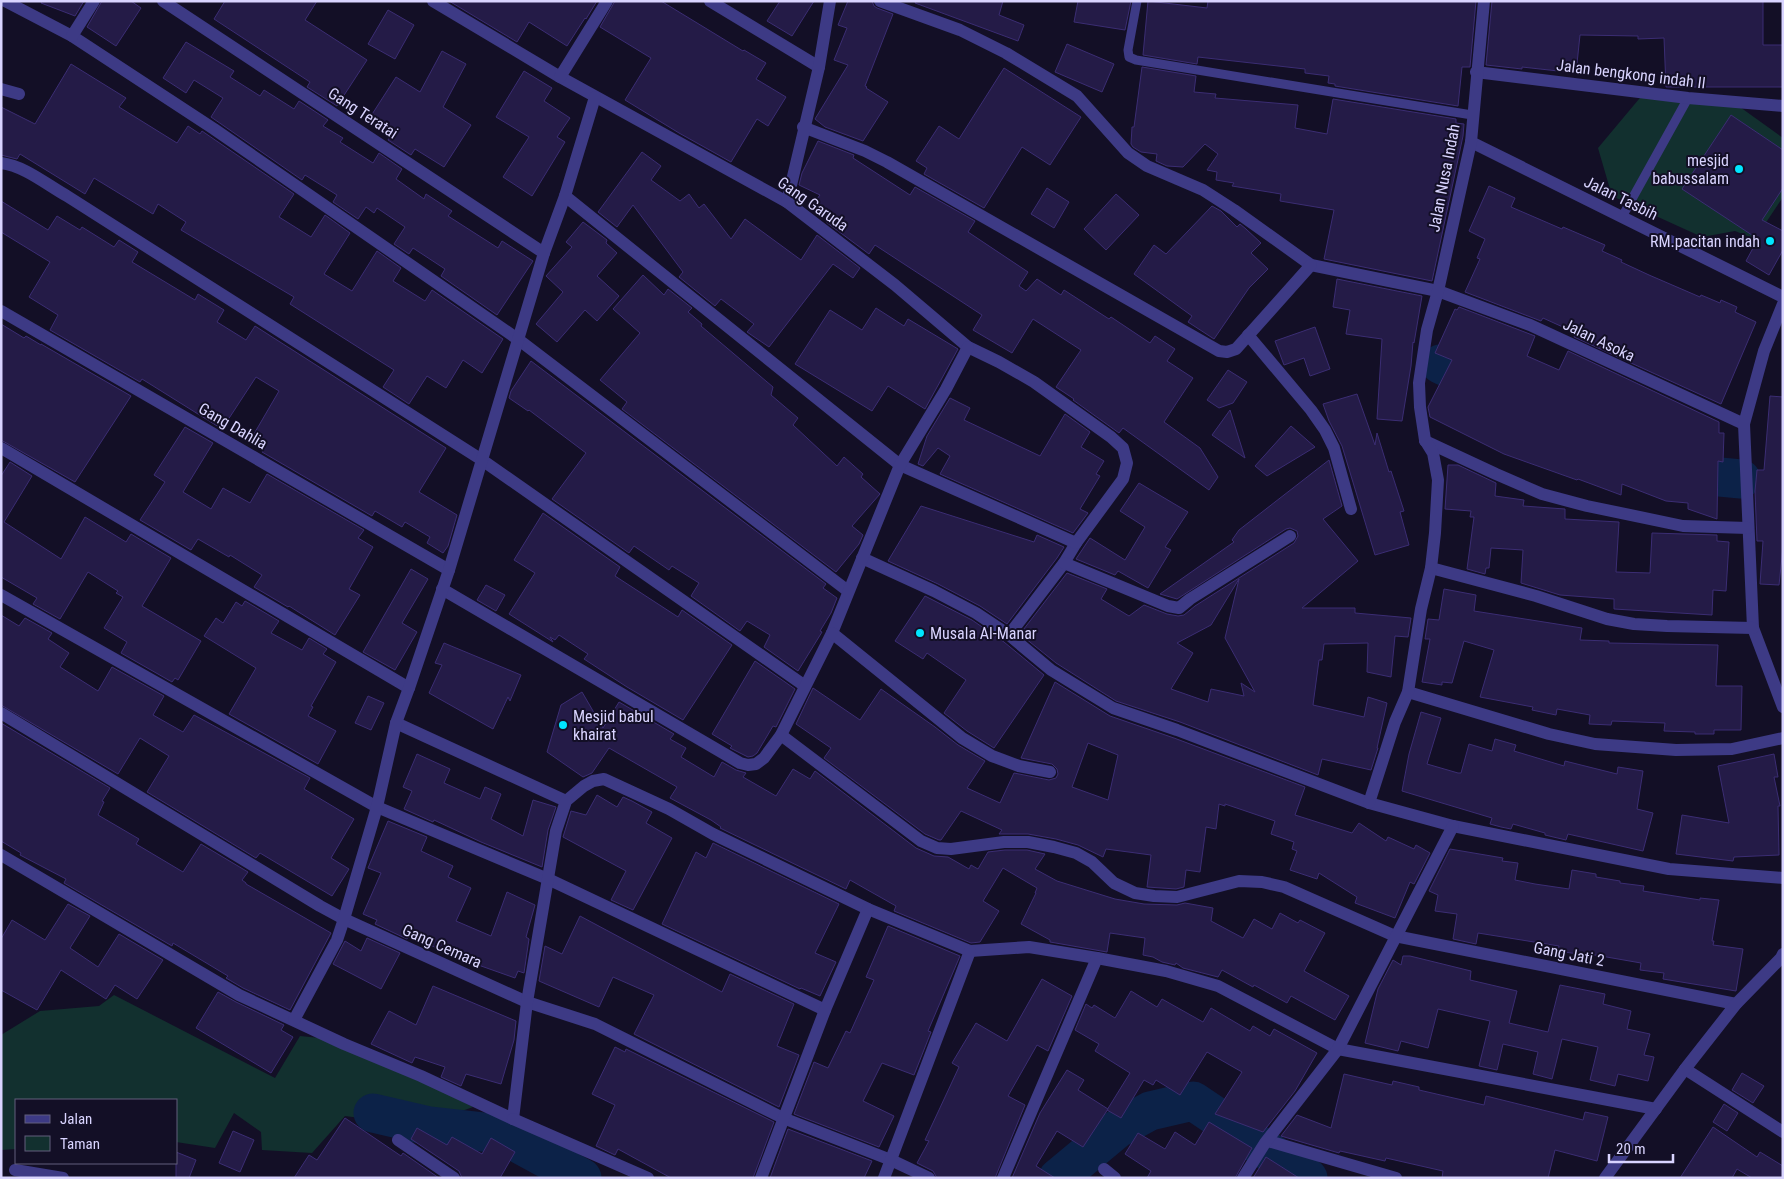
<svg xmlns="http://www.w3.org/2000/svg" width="1784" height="1179" font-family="'Roboto Condensed',sans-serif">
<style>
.green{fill:#12302f}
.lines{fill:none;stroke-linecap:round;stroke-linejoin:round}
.river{stroke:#0c2248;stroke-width:39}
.building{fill:#241b47;stroke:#3b2d73;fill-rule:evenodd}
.service{stroke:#3d3a85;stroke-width:9}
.minor{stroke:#3d3a85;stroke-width:12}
.poi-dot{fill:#00e5ff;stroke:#130f26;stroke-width:2}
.labels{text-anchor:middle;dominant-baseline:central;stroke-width:4;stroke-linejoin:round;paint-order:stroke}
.street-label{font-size:16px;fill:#d9d4ff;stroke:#130f26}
.poi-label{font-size:16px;fill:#d9d4ff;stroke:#130f26;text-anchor:end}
</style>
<rect width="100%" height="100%" fill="#130f26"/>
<g class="green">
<polygon points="1644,93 1726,97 1783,138 1783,197 1755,239 1735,231 1702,237 1612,196 1598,148"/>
<polygon points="114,995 275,1078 300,1036 320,1038 418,1078 473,1107 421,1126 345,1116 312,1153 262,1150 261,1132 234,1113 215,1148 176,1142 176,1100 16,1100 16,1149 1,1150 1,1035 40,1011 99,1006"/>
</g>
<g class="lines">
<g class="river">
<polyline points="1440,364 1495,390"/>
<polyline points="1666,463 1709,476 1741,479"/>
<polyline points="373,1113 429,1126 501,1134 582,1178"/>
<polyline points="1058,1178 1117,1129 1150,1111 1193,1101 1308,1178"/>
</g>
</g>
<g class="building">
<polygon points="42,1 84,1 75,16 41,3"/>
<polygon points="102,1 131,1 141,8 116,46 87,27"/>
<polygon points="225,1 317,1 305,20 367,60 337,106 307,87 310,82 214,19"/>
<polygon points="449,1 597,1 586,19 585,18 567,46 529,22 517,42"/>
<polygon points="615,1 661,1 743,51 744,50 766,63 756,79 786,97 768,126 757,119 731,162 679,133 625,100 651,58 600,27"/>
<polygon points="780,1 814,1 792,36 767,21"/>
<polygon points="848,1 872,1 874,6 877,8 893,14 865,86 867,87 866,88 888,102 863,141 825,127 815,119 848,65 834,60 847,28 838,25"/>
<polygon points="916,1 1003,1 999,15 1024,25 1018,41 915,3"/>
<polygon points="1078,1 1131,1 1125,30 1074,22"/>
<polygon points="1148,1 1207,8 1208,1 1476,1 1470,67 1462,67 1458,106 1335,86 1335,84 1328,83 1329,76 1305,73 1305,69 1198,57 1197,64 1143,55"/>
<polygon points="1492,1 1763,1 1763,45 1783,45 1783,87 1666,87 1664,38 1638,39 1638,36 1580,35 1576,73 1522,67 1522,69 1486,65"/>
<polygon points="388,10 414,25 395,59 368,44"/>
<polygon points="186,42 234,71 230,77 260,96 264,90 294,109 299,101 328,120 323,126 343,138 340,142 373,163 379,153 402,169 396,179 424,199 426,194 452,211 448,216 498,248 502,241 533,261 497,315 441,276 445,269 413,248 409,254 394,244 405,227 377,208 374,213 366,207 358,219 333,202 337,195 305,175 302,180 211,117 223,98 194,80 186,93 163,78"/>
<polygon points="1067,44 1114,64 1102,92 1055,72"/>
<polygon points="442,51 466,64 443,107 471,125 444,167 415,149 411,155 388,140 392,133 369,119 396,77 420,92"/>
<polygon points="71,64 126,98 119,107 177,143 188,126 200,134 202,131 294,194 279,217 311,237 325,215 350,233 324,274 352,291 377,251 401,268 393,281 425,301 432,290 503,339 482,373 463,360 446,388 427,376 409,404 383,387 394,370 290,304 294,297 181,230 186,222 158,204 153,214 94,178 85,194 20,154 17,159 1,155 1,107 35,124"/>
<polygon points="1142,67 1196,76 1194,92 1216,94 1215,98 1298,105 1295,128 1327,134 1333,99 1456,119 1456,123 1464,124 1463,136 1432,281 1324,259 1334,210 1280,201 1281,194 1232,186 1234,183 1216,180 1217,172 1207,170 1218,154 1205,144 1183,167 1167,166 1156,161 1157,154 1141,152 1133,147 1131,144 1132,127 1134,127"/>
<polygon points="1004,68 1081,117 1050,165 1022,147 984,208 924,174 927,168 916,161 939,126 959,139"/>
<polygon points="524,71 552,88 544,101 570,118 557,137 565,142 532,196 503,177 529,137 496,117"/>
<polygon points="1731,115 1783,150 1783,188 1762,220 1783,231 1783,250 1769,275 1746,261 1758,239 1682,189"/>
<polygon points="818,141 854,155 853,158 910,195 915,187 975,221 968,232 1028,272 1019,286 1026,291 1037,279 1061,295 1064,290 1109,319 1111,317 1150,343 1155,336 1175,349 1167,361 1193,378 1164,422 1200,448 1218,477 1209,490 1123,428 1119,433 1073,400 1074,399 1056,387 1081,350 1033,319 1012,353 973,330 982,315 875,245 869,254 826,222 830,215 813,204 820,195 799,185 802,173"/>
<polygon points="642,152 661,166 651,180 680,201 689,194 699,208 704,204 731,239 745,219 801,260 817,235 860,268 853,278 833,264 769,347 747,332 754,324 721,299 715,306 679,277 683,272 633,205 617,227 598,212"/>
<polygon points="1489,186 1515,198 1511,207 1562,229 1563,227 1605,245 1602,251 1622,260 1621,262 1649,275 1700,297 1701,295 1720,303 1721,300 1737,307 1735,312 1756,322 1721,404 1574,337 1576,333 1543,318 1541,321 1465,292 1480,259 1477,258 1485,239 1469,231"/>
<polygon points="1047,188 1069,202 1054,228 1031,214"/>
<polygon points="1116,194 1139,215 1106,250 1084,229"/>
<polygon points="1,201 48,230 57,216 80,230 82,227 114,247 119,240 138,252 132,262 195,300 198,294 224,310 217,322 246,340 255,326 446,448 419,492 457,515 448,546 443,553 427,543 430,537 405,522 402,527 375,511 372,516 262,452 265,448 251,439 279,391 256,377 222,429 142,379 140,382 50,330 58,315 29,297 50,262 1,232"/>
<polygon points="1212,206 1221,211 1237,227 1240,224 1246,229 1261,243 1251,253 1268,269 1249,288 1214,339 1188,322 1192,316 1134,274 1154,245 1166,254"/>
<polygon points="583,222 607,240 606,243 617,253 597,276 619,296 597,321 585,310 557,342 536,324 563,292 546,276 572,247 566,242"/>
<polygon points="643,275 664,295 668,289 692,308 688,312 702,324 701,326 773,387 771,395 798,418 793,425 837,466 844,457 863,474 861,477 880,494 852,526 863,535 859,544 836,572 622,409 627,402 600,380 640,333 613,309"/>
<polygon points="1337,279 1422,296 1414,343 1413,342 1411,366 1402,421 1377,419 1382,339 1346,334 1350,310 1333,307"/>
<polygon points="1459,307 1535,336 1527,356 1559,370 1568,351 1719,422 1719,433 1724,433 1723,462 1718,461 1717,519 1688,509 1688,503 1666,501 1622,484 1621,495 1578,479 1577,480 1504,454 1430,417 1428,407 1452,360 1435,353 1455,309 1457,310"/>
<polygon points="876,308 904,326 908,319 958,349 925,409 888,386 872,411 795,364 830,310 862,330"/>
<polygon points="1,324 24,338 26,336 41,345 41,344 131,396 75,482 1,440"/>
<polygon points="1315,327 1330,369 1310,376 1304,358 1284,365 1275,341"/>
<polygon points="531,361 826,584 823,588 837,598 831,613 820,631 822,632 798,671 764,647 770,635 747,621 740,631 691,596 699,583 672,566 669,570 634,546 629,553 552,499 586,453 529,410 528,411 509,398 511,391"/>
<polygon points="1228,370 1247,382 1233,403 1219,408 1207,400"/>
<polygon points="1357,394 1375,445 1377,433 1389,472 1391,471 1404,511 1400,512 1409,545 1375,555 1342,446 1329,421 1323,404"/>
<polygon points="1770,396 1783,397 1783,547 1779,585 1760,584 1763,541 1757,541 1755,491 1757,470 1764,470"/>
<polygon points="950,398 970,408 964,420 1040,456 1065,414 1090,432 1081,447 1104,461 1096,474 1100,476 1080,509 1088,513 1073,533 940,474 950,456 938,448 923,466 918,464 927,436"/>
<polygon points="1230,410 1245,458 1212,435"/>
<polygon points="1291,426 1315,447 1267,476 1255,466"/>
<polygon points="185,427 213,443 183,492 211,509 223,488 250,503 267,474 364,530 358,538 373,547 349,589 360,595 335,635 289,606 288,607 254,587 262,575 230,555 229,557 198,539 191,550 140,520 165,482 154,475"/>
<path d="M1329 460 1342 506 1323 519 1358 561 1302 608H1355V613L1411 618 1408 637 1395 636 1391 677 1367 672 1368 643 1324 644 1322 660H1319L1313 705 1364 717 1368 697 1387 703 1377 748H1378L1371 770 1322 759 1318 775 1180 722 1116 701 1056 663 1020 634 1067 573 1107 589 1101 599 1129 616 1144 605 1167 614 1178 616 1184 615 1195 606 1294 543 1298 536 1297 531 1290 528 1286 529 1177 599 1160 594 1234 542 1232 540 1239 530ZM1239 579 1225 638 1255 692 1241 683 1244 696 1211 689 1208 702 1171 689 1193 653 1177 643 1211 625Z"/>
<polygon points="10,462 32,476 4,522 61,559 85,517 126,542 131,534 171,558 142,606 201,641 178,680 175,678 172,682 121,653 127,642 104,628 123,597 116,593 118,591 88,572 60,619 33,604 37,598 1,577 1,476"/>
<polygon points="1448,465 1458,465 1496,483 1495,496 1524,500 1523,506 1565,509 1565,519 1619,522 1616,572 1650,573 1652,533 1717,535 1717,541 1729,542 1726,591 1713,590 1712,615 1614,609 1614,599 1560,595 1521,583 1523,550 1491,548 1489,568 1486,568 1485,574 1467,569 1474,517 1470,517 1471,511 1445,509"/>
<polygon points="1139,483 1188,512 1165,547 1171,550 1148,588 1118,571 1115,575 1076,559 1090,538 1125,560 1145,527 1120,511"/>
<polygon points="921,506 1034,542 1037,535 1064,547 1057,558 1007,624 980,606 938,584 888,561"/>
<polygon points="543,513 620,567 615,576 678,617 682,610 732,645 683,720 627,687 584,659 588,654 559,635 555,640 550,637 553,642 509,614 535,573 514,560"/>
<polygon points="411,569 428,579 402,623 417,632 395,670 363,652"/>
<polygon points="486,585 505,595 496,611 477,600"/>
<polygon points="1444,589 1476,595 1474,611 1582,628 1580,640 1609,641 1609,643 1718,645 1716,686 1742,686 1741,730 1714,730 1714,734 1695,734 1695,732 1664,731 1665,723 1612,721 1611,725 1589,724 1590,715 1557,709 1556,715 1532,710 1533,707 1480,697 1494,650 1464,641 1452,683 1442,682 1442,685 1422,682 1430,639 1425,639 1428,619 1439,620"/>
<polygon points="925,596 972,620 1004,642 1044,675 994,748 967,731 944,713 966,680 927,653 923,659 895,641"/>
<polygon points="245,601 279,621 271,633 302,650 309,638 327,649 323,654 336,662 311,706 313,707 308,716 336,731 318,764 229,714 256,668 204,636 216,618 223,623 236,602 242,606"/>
<polygon points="1,615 19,626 25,618 52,633 48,639 69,653 60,667 98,691 112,667 164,696 153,715 183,732 194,715 310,778 304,789 354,819 331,858 349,869 332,896 260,853 256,858 147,792 169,756 140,738 118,774 1,705"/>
<polygon points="444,643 521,675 510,701 508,697 493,729 429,693 442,665 435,663"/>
<polygon points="755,661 795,689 776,727 773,726 757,753 753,756 748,757 730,748 732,746 712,734"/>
<path d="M1055 682 1110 716 1174 738 1305 787 1295 815 1352 833 1359 823 1386 841 1388 837 1414 849 1416 845 1430 853 1414 884 1410 882 1395 918 1355 903 1357 897 1319 873 1317 879 1290 870 1297 851 1292 849 1294 842 1271 834 1275 821 1225 804V806L1219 804 1216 829 1206 827 1200 872 1186 870 1184 887 1176 889 1147 887 1151 855 1106 849 1103 857 1078 845 1056 839 1028 834H999L1002 830 961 811 941 840H939L925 834 824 758 831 748 796 724 813 688 860 720 881 689 935 727 958 745 985 761 967 788 1000 803 1014 773 1049 780 1056 778 1058 774 1057 769 1052 764 1021 758ZM1088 743 1118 755 1108 800 1072 787Z"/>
<polygon points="582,692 603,728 619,702 674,734 670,739 686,748 681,757 714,777 722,762 736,770 746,773 743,777 776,796 793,769 810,779 815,771 916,848 934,856 948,857 969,869 971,865 978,869 988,852 1005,850 1027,850 1045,854 1035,869 1057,881 1115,899 1144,904 1177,905 1185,903 1213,908 1211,921 1243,938 1254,919 1272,929 1280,913 1298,923 1300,920 1325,933 1304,971 1349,996 1335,1020 1291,996 1287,1003 1254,985 1253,987 1222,970 1218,977 1183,968 1176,963 1175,965 1162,962 1153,957 1143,955 1145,938 1110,933 1107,952 1050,942 1050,940 1021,924 1036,893 1035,893 1037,888 1003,868 983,901 999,911 980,942 971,943 894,911 896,906 850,880 846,889 720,828 721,827 711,820 670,798 677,787 609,748 592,773 583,777 547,752 561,705"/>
<polygon points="368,696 384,703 371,730 355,723"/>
<polygon points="1421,712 1441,718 1427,764 1458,773 1461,773 1469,744 1492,751 1495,739 1516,745 1514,751 1564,766 1565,761 1617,774 1618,767 1643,771 1637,809 1653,813 1643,851 1568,834 1566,840 1545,835 1545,833 1513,824 1511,829 1501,827 1490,824 1492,818 1402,791 1409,754"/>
<polygon points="1,723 110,788 102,801 104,802 98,815 139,839 136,844 183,872 201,844 248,872 242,880 246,883 246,884 331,933 290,1010 243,988 226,978 228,976 173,943 172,946 64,883 66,879 20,855 21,853 1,841"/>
<polygon points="417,754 450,769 444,783 480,799 485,787 501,794 491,819 523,836 533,800 556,807 548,830 542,867 481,842 434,820 433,822 404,809 412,791 403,787"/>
<polygon points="1774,754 1778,777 1774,777 1780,806 1778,806 1779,855 1734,857 1733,861 1676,854 1682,815 1729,823 1718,766"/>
<polygon points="597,795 617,807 623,797 632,801 652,812 646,823 672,838 633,910 611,900 626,871 563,837 571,811 586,815"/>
<polygon points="388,821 427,837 421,851 453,866 448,877 471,888 456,921 491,936 507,892 535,905 526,937 529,939 524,973 518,971 515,978 467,961 409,936 407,939 375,924 377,920 363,914 381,873 368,868"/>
<polygon points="713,843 839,904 815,953 836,962 820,996 801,988 800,989 662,924 696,852 706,858"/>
<polygon points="1450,849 1503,858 1502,861 1518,863 1515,880 1535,884 1569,889 1572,870 1596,874 1596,877 1620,881 1620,883 1644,886 1643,891 1700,900 1700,898 1719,900 1712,941 1714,941 1713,945 1743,949 1736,991 1663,979 1664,973 1640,970 1641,963 1578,952 1578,954 1558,951 1559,946 1478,933 1476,944 1453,939 1457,914 1435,911 1438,895 1429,891"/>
<polygon points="68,904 90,916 70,948 98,967 119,934 163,960 137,999 115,985 106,999 61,970 37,1010 1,990 1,939 12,920 45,940"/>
<polygon points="580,916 722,992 730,974 794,1004 777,1046 799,1055 779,1107 634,1034 654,995 613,977 599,1007 539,981 545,946 562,954"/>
<polygon points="888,926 960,956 928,1031 931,1032 914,1075 882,1063 863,1101 894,1116 879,1147 794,1114 814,1062 828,1068 846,1031 850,1033 874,980 866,977"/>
<polygon points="367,938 400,953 381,989 333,964 345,941 361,951"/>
<polygon points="1403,956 1410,956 1471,971 1470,980 1517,991 1509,1023 1548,1032 1560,985 1605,994 1603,1004 1631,1011 1627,1029 1650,1034 1644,1055 1654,1057 1648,1081 1618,1074 1615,1086 1590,1080 1598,1047 1562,1039 1552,1079 1533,1074 1538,1052 1503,1044 1497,1070 1479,1066 1490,1021 1438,1009 1428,1048 1401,1041 1398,1051 1365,1043 1378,989 1393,960 1401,965"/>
<polygon points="1042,979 1072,996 1048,1051 1037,1045 1008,1096 1025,1105 995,1178 937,1178 933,1171 917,1163 929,1141 925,1140 959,1067 952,1063 976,1023 1007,1041"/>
<polygon points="433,986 516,1021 514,1040 501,1084 466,1074 461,1086 441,1077 445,1067 415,1057 412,1063 371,1044 389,1011 416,1025"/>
<polygon points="1131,991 1157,1007 1162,999 1203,1022 1211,1008 1250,1031 1253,1026 1270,1036 1274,1029 1317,1053 1295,1091 1263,1132 1215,1114 1242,1072 1207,1052 1180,1095 1156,1080 1153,1085 1144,1080 1121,1118 1107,1110 1130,1073 1095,1051 1099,1044 1075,1030 1086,1004 1092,1008 1094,1005 1115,1018"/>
<polygon points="218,992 236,1002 284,1025 281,1030 293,1037 271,1073 196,1028"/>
<polygon points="615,1047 625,1052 626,1049 774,1122 753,1178 671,1178 618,1149 615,1155 596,1146 615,1105 592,1094"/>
<polygon points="1067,1070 1084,1080 1078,1090 1108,1109 1083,1147 1057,1131 1036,1166 1055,1178 1012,1178 1040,1113"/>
<polygon points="1742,1073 1764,1086 1753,1103 1732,1090"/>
<polygon points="1344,1074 1392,1085 1393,1081 1419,1087 1419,1090 1484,1105 1486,1096 1583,1120 1585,1112 1608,1117 1597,1161 1555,1150 1548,1178 1442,1178 1443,1171 1386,1158 1385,1161 1340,1151 1339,1153 1281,1136 1297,1115 1331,1128"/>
<polygon points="1724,1104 1738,1113 1727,1131 1713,1122"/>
<polygon points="345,1118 401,1156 403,1153 439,1178 294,1178 309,1155 317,1160"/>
<polygon points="1209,1122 1252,1148 1235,1178 1147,1178 1151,1171 1125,1154 1138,1133 1165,1149 1175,1132 1195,1145"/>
<polygon points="1713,1127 1757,1157 1760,1152 1783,1166 1783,1178 1752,1178 1737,1169 1732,1178 1680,1178"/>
<polygon points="417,1128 447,1145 452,1137 482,1154 491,1138 515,1152 500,1178 462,1178 459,1171 411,1139"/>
<polygon points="788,1129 872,1161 864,1178 770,1178"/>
<polygon points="233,1131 254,1140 240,1172 219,1163"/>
<polygon points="176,1152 196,1160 189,1178 176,1178"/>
<polygon points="1266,1157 1299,1178 1253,1178"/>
</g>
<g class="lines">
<g class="service">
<polyline points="1137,1 1128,50 1129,57 1136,60 1472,115"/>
<polyline points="1622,217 1688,98"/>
</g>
<g class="minor">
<polyline points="5,1 72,36 214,129 519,340 848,591"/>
<polyline points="163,1 544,253"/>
<polyline points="433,1 560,77 787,202 895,285 968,347 999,362 1034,382 1111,437 1123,448 1127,463 1123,479 1076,543 1064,563 1009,635"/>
<polyline points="710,1 819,67"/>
<polyline points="880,1 960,30 1006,53 1077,96 1128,153 1147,166 1203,190 1234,210 1311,265 1438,291 1530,325 1744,424"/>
<polyline points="72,36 94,1"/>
<polyline points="1476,72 1688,98 1783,106"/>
<polyline points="560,77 607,1"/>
<polyline points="1,89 19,94"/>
<polyline points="803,127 865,151 887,162 1219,351 1227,352 1236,349 1311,265"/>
<polyline points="1471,142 1783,297"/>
<path d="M1 163C25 166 47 185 67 196L482 460 805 686"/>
<polyline points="565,196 900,465 1076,543"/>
<polyline points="787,202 819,67 830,1"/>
<polyline points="1783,304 1764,351 1744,424 1753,628 1783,707"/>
<polyline points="1,311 449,570"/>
<polyline points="1248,335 1311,410 1325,430 1334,448 1351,509"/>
<polyline points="1425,441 1496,474 1542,494 1587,506 1683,526 1748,528"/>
<polyline points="1,448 409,688"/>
<polyline points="862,558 934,591 976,613 1009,635 1051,670 1113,708 1177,730 1369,803 1453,826 1669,869 1783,878"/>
<polyline points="1064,563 1168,606 1179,608 1190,599 1290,536"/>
<polyline points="1431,568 1536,596 1607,619 1634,624 1667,626 1753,628"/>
<polyline points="442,589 740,763 748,765 756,764 764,758 781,735 832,633 900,465 946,389 968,347"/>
<polyline points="1,595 377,807 548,879 825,1010"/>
<polyline points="832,633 962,738 992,756 1019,766 1050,772"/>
<polyline points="1408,692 1549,734 1595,744 1676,750 1732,749 1783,738"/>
<polyline points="1,713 320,906 344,919 527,1002 595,1024 783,1118 891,1160 929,1178"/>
<polyline points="396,723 566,801"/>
<polyline points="781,735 921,841 937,848 951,849 1004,842 1028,842 1054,847 1076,853 1092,862 1114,883 1135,893 1154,896 1177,897 1239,881 1262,882 1284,887 1395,936 1736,1004"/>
<polyline points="1369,803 1395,722 1408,692 1421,609 1431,568 1435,533 1438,480 1433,453 1425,440 1420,407 1419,383 1427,330 1438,291 1471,142 1484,1"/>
<polyline points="1,855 239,995 344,1044 421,1076 513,1119 527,1002 556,831 566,801 584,786 593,781 604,779 669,809 713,834 868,909 970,951 1029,947 1097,958 1166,971 1218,986 1338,1049 1656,1109"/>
<polyline points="294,1020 337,940 344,919 377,807 396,723 409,688 449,570 544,253 565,196 595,97"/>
<polyline points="1685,1069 1783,1132"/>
<polyline points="513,1119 648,1178"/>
<polyline points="398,1140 454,1178"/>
<polyline points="1268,1141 1396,1178"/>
<polyline points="1104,1169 1115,1178"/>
<polyline points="15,1170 63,1178"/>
<polyline points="761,1178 825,1010 868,909"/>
<polyline points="884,1178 970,951"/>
<polyline points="1003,1178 1097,958"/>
<polyline points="1243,1178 1265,1143 1338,1049 1453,826"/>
<polyline points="1605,1178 1685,1069 1736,1004 1781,958 1783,954"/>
</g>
</g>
<g class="poi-dot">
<circle cx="1739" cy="169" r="5"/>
<circle cx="1770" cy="241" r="5"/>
<circle cx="920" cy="633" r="5"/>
<circle cx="563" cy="725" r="5"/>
</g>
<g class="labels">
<g class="street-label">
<text transform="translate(1631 74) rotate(7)">Jalan bengkong indah II</text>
<text transform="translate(363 113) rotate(33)">Gang Teratai</text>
<text transform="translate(1444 178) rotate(-79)">Jalan Nusa Indah</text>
<text transform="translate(1621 198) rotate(26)">Jalan Tasbih</text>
<text transform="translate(813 204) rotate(35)">Gang Garuda</text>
<text transform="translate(1599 340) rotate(26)">Jalan Asoka</text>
<text transform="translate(233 426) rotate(30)">Gang Dahlia</text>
<text transform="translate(442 946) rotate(24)">Gang Cemara</text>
<text transform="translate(1569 954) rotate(11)">Gang Jati 2</text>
</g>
<g class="poi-label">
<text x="1729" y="160">mesjid<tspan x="1729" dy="18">babussalam</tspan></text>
<text x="1760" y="241">RM.pacitan indah</text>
<text x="930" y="633" text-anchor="start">Musala Al-Manar</text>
<text x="573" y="716" text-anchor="start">Mesjid babul<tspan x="573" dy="18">khairat</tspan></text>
</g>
</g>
<rect width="1784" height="1179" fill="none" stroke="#d9d4ff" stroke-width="5"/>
<rect x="15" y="1099" width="162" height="65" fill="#130f26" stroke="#625e7d"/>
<rect x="25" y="1115" width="25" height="8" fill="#3d3a85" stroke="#625e7d"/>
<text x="60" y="1124" font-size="15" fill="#d9d4ff">Jalan</text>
<rect x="25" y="1136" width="25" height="15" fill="#12302f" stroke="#625e7d"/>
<text x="60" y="1149" font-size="15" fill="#d9d4ff">Taman</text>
<path d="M1609 1154v8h64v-8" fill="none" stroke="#d9d4ff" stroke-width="2.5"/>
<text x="1616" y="1154" font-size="15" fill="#d9d4ff" stroke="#130f26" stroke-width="4" paint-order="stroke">20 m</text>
</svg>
